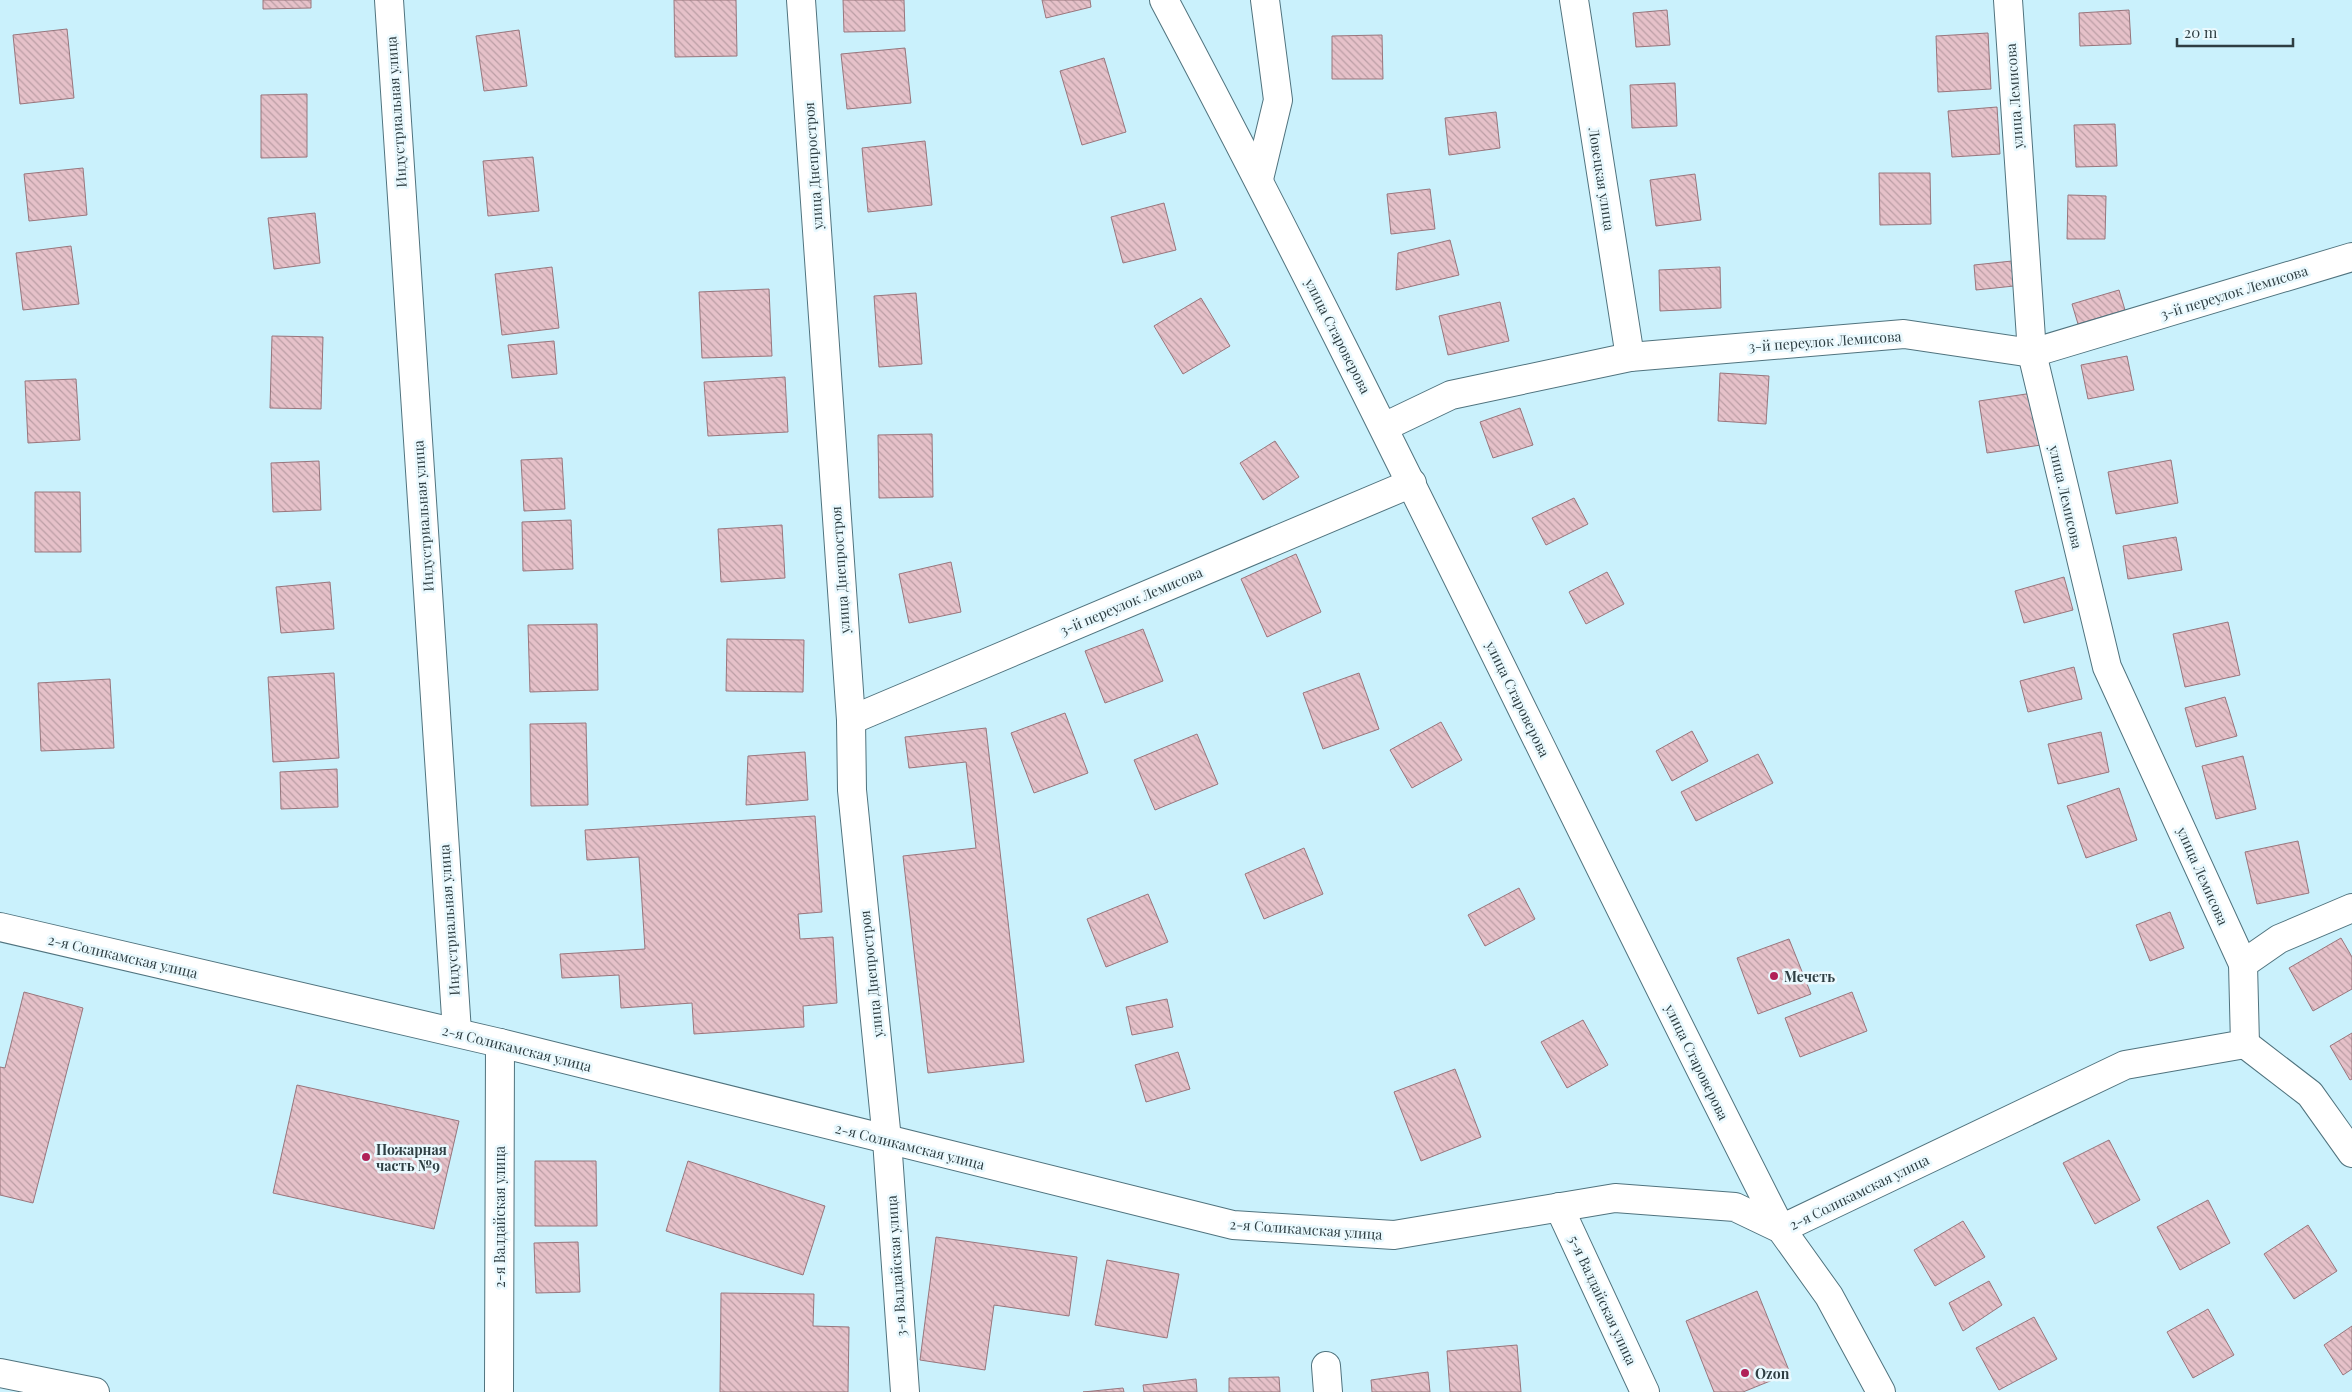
<svg xmlns="http://www.w3.org/2000/svg" width="2352" height="1392" font-family="'Playfair Display',serif">
<style>
.building{fill:url(#building-back-hatch);stroke:#98767d}
.lines{fill:none;stroke-linecap:round;stroke-linejoin:round}
.minor-casing{stroke:#50737e;stroke-width:30}
.major-casing{stroke:#50737e;stroke-width:30}
.minor{stroke:#fff;stroke-width:28}
.major{stroke:#fff;stroke-width:28}
.poi-dot{fill:#b02158;stroke:#eaf9fe;stroke-width:2}
.labels{text-anchor:middle;dominant-baseline:central;stroke-width:5;stroke-linejoin:round;paint-order:stroke}
.street-label{font-size:14px;fill:#2e3e42;stroke:#eaf9fe}
.poi-label{font-size:14px;font-weight:bold;fill:#2e3e42;stroke:#eaf9fe;text-anchor:start}
</style>
<defs>
<pattern id="building-back-hatch" width="6" height="6" patternUnits="userSpaceOnUse" patternTransform="scale(1.25)"><rect width="6" height="6" fill="#e6c1c9"/><path d="M-1 5l2 2M0 0l6 6M5-1l2 2" fill="none" stroke="#bb9ea5"/></pattern>
</defs>
<rect width="100%" height="100%" fill="#caf1fc"/>
<g class="building">
<polygon points="263,0 311,0 311,8 263,9"/>
<polygon points="674,0 736,0 737,56 675,57"/>
<polygon points="843,0 904,0 905,31 844,32"/>
<polygon points="1042,0 1090,0 1091,7 1046,18"/>
<polygon points="1667,10 1670,45 1636,47 1633,13"/>
<polygon points="2129,10 2131,44 2080,46 2079,13"/>
<polygon points="67,29 74,98 20,104 13,35"/>
<polygon points="519,30 527,86 484,91 476,36"/>
<polygon points="1988,33 1991,89 1938,92 1936,36"/>
<polygon points="1382,35 1383,79 1332,79 1332,36"/>
<polygon points="905,48 911,103 847,109 841,54"/>
<polygon points="1104,58 1126,132 1082,145 1060,71"/>
<polygon points="1675,83 1677,126 1632,128 1630,85"/>
<polygon points="307,94 307,157 261,158 261,95"/>
<polygon points="1997,107 2000,154 1952,157 1948,111"/>
<polygon points="1496,112 1500,148 1449,155 1445,118"/>
<polygon points="2115,124 2117,166 2076,167 2074,125"/>
<polygon points="925,141 932,205 868,212 862,148"/>
<polygon points="533,157 539,211 488,216 483,161"/>
<polygon points="83,168 87,215 29,221 24,174"/>
<polygon points="1879,173 1930,173 1931,224 1880,225"/>
<polygon points="1695,174 1701,220 1656,226 1650,180"/>
<polygon points="1430,189 1435,229 1391,234 1387,194"/>
<polygon points="2068,195 2106,196 2105,239 2067,239"/>
<polygon points="1164,203 1176,250 1123,263 1111,217"/>
<polygon points="315,213 320,263 274,269 268,218"/>
<polygon points="1450,240 1459,275 1396,290 1398,253"/>
<polygon points="71,246 79,304 23,310 16,253"/>
<polygon points="2012,261 2014,286 1976,290 1974,265"/>
<polygon points="552,267 559,328 502,335 495,274"/>
<polygon points="1720,267 1721,308 1660,311 1659,270"/>
<polygon points="769,289 772,356 702,358 699,292"/>
<polygon points="2119,290 2125,310 2078,324 2072,304"/>
<polygon points="916,293 922,364 879,367 874,296"/>
<polygon points="1201,298 1230,346 1183,374 1154,326"/>
<polygon points="1500,302 1509,341 1448,355 1439,316"/>
<polygon points="272,336 323,337 321,409 270,408"/>
<polygon points="554,341 557,374 512,378 508,345"/>
<polygon points="2127,356 2134,390 2088,399 2081,365"/>
<polygon points="1720,373 1769,376 1766,424 1718,421"/>
<polygon points="785,377 788,432 708,436 704,382"/>
<polygon points="76,379 80,440 28,443 25,381"/>
<polygon points="2033,393 2041,445 1987,453 1979,401"/>
<polygon points="1520,408 1533,445 1493,458 1480,422"/>
<polygon points="932,434 933,497 879,498 878,435"/>
<polygon points="1275,441 1299,477 1263,500 1240,463"/>
<polygon points="562,458 565,509 524,511 521,460"/>
<polygon points="2171,460 2178,503 2116,514 2108,472"/>
<polygon points="319,461 321,510 273,512 271,463"/>
<polygon points="35,492 80,492 81,552 35,552"/>
<polygon points="1574,498 1588,524 1546,545 1532,518"/>
<polygon points="571,520 573,569 523,571 522,522"/>
<polygon points="782,525 785,578 721,582 718,529"/>
<polygon points="2176,537 2182,570 2128,579 2123,546"/>
<polygon points="1296,554 1321,612 1267,637 1241,579"/>
<polygon points="951,562 961,612 909,623 899,574"/>
<polygon points="1607,572 1624,604 1586,624 1569,592"/>
<polygon points="2064,577 2073,610 2024,623 2015,591"/>
<polygon points="330,582 334,629 281,633 276,587"/>
<polygon points="2228,622 2240,675 2185,687 2173,634"/>
<polygon points="597,624 598,690 530,692 528,625"/>
<polygon points="1143,629 1163,681 1105,703 1085,651"/>
<polygon points="727,639 804,640 803,692 726,691"/>
<polygon points="2074,667 2082,699 2028,712 2020,681"/>
<polygon points="334,673 339,758 273,762 268,677"/>
<polygon points="1359,673 1379,729 1323,749 1303,693"/>
<polygon points="110,679 114,748 41,751 38,683"/>
<polygon points="2225,697 2237,736 2196,747 2185,708"/>
<polygon points="1065,713 1088,773 1034,793 1011,733"/>
<polygon points="1441,722 1462,760 1412,788 1390,750"/>
<polygon points="586,723 588,805 531,806 530,724"/>
<polygon points="986,728 1024,1062 928,1073 903,856 976,848 966,762 909,768 905,737"/>
<polygon points="1692,731 1708,761 1672,781 1656,751"/>
<polygon points="2101,732 2109,772 2058,784 2048,744"/>
<polygon points="1197,734 1218,784 1155,810 1134,760"/>
<polygon points="805,752 808,800 746,805 748,756"/>
<polygon points="1758,754 1773,783 1696,821 1681,792"/>
<polygon points="2243,756 2256,809 2216,819 2202,766"/>
<polygon points="337,769 338,807 281,809 280,772"/>
<polygon points="2119,788 2137,840 2086,858 2067,806"/>
<polygon points="815,816 822,912 798,914 800,939 833,937 837,1003 803,1006 804,1027 694,1034 692,1003 621,1008 619,975 562,978 560,954 645,949 639,857 587,860 585,830"/>
<polygon points="2298,841 2309,893 2257,904 2245,852"/>
<polygon points="1304,848 1323,894 1264,919 1245,874"/>
<polygon points="1519,888 1535,919 1485,946 1468,915"/>
<polygon points="1148,894 1168,942 1106,967 1087,919"/>
<polygon points="2170,912 2184,948 2150,961 2136,925"/>
<polygon points="2341,938 2352,957 2352,989 2313,1011 2289,968"/>
<polygon points="1789,939 1811,994 1758,1014 1737,958"/>
<polygon points="24,992 83,1008 33,1203 0,1195 0,1067 5,1068"/>
<polygon points="1852,992 1867,1031 1800,1057 1785,1018"/>
<polygon points="1167,999 1173,1027 1132,1035 1126,1007"/>
<polygon points="1583,1020 1608,1065 1567,1088 1541,1042"/>
<polygon points="2352,1033 2352,1079 2350,1080 2330,1046"/>
<polygon points="1178,1052 1190,1089 1146,1102 1135,1065"/>
<polygon points="1455,1069 1481,1137 1421,1161 1394,1092"/>
<polygon points="297,1085 459,1121 434,1229 273,1193"/>
<polygon points="2109,1140 2140,1200 2095,1224 2063,1163"/>
<polygon points="535,1161 596,1161 597,1226 535,1226"/>
<polygon points="688,1161 825,1206 803,1275 666,1231"/>
<polygon points="2208,1200 2230,1243 2180,1270 2157,1227"/>
<polygon points="1963,1221 1985,1257 1935,1286 1914,1250"/>
<polygon points="2308,1225 2337,1271 2294,1299 2264,1254"/>
<polygon points="936,1237 1077,1257 1069,1316 994,1305 985,1370 920,1360"/>
<polygon points="578,1242 580,1292 536,1293 534,1243"/>
<polygon points="1107,1260 1179,1274 1167,1338 1095,1325"/>
<polygon points="1989,1281 2002,1305 1963,1331 1949,1303"/>
<polygon points="1757,1291 1790,1373 1743,1392 1714,1392 1686,1321"/>
<polygon points="721,1293 814,1294 813,1326 849,1327 848,1392 720,1392"/>
<polygon points="2208,1309 2234,1355 2193,1378 2167,1332"/>
<polygon points="2034,1317 2057,1359 1999,1390 1976,1348"/>
<polygon points="2352,1326 2352,1369 2343,1375 2324,1345"/>
<polygon points="1517,1345 1521,1392 1450,1392 1447,1351"/>
<polygon points="1428,1372 1430,1392 1372,1392 1371,1380"/>
<polygon points="1279,1377 1280,1392 1229,1392 1229,1378"/>
<polygon points="1196,1379 1197,1392 1144,1392 1143,1385"/>
<polygon points="1123,1388 1124,1392 1083,1392"/>
</g>
<g class="lines">
<g class="minor-casing">
<g id="minor">
<polyline points="389,0 457,1032"/>
<polyline points="801,0 851,720 852,790 887,1140 905,1392"/>
<path d="M1164 0C1379 405 1573 821 1781 1229L2125 1065 2245 1044 2243 964 2279 939 2352 908"/>
<polyline points="1574,0 1630,357"/>
<polyline points="2008,0 2032,353 2107,667 2243,964"/>
<polyline points="1259,179 1278,100 1265,0"/>
<polyline points="1384,427 1451,395 1630,357 1904,334 2032,353 2352,257"/>
<polyline points="851,720 1412,483"/>
<polyline points="2245,1044 2310,1094 2352,1153"/>
<polyline points="1559,1207 1645,1392"/>
<polyline points="1326,1366 1328,1392"/>
<polyline points="0,1373 95,1392"/>
<polyline points="499,1392 500,1043"/>
</g>
</g>
<g class="major-casing">
<polyline id="major" points="0,927 500,1043 1233,1225 1394,1235 1615,1198 1735,1207 1781,1229 1829,1296 1881,1392"/>
</g>
<use href="#minor" class="minor"/>
<use href="#major" class="major"/>
</g>
<g class="poi-dot">
<circle cx="1774" cy="976" r="5"/>
<circle cx="366" cy="1157" r="5"/>
<circle cx="1745" cy="1373" r="5"/>
</g>
<g class="labels">
<g class="street-label">
<text transform="translate(2014 96) rotate(-94)">улица Лемисова</text>
<text transform="translate(396 112) rotate(-94)">Индустриальная улица</text>
<text transform="translate(813 166) rotate(-94)">улица Днепростроя</text>
<text transform="translate(1602 179) rotate(81)">Ловецкая улица</text>
<text transform="translate(2234 292) rotate(-17)">3-й переулок Лемисова</text>
<text transform="translate(1338 336) rotate(63)">улица Староверова</text>
<text transform="translate(1825 341) rotate(-4)">3-й переулок Лемисова</text>
<text transform="translate(2066 497) rotate(77)">улица Лемисова</text>
<text transform="translate(423 516) rotate(-94)">Индустриальная улица</text>
<text transform="translate(840 570) rotate(-94)">улица Днепростроя</text>
<text transform="translate(1131 601) rotate(-23)">3-й переулок Лемисова</text>
<text transform="translate(1518 699) rotate(64)">улица Староверова</text>
<text transform="translate(2203 876) rotate(66)">улица Лемисова</text>
<text transform="translate(449 920) rotate(-94)">Индустриальная улица</text>
<text transform="translate(123 956) rotate(13)">2-я Соликамская улица</text>
<text transform="translate(871 974) rotate(-96)">улица Днепростроя</text>
<text transform="translate(517 1048) rotate(14)">2-я Соликамская улица</text>
<text transform="translate(1697 1062) rotate(64)">улица Староверова</text>
<text transform="translate(910 1146) rotate(14)">2-я Соликамская улица</text>
<text transform="translate(1859 1192) rotate(-26)">2-я Соликамская улица</text>
<text transform="translate(499 1217) rotate(-90)">2-я Валдайская улица</text>
<text transform="translate(1306 1229) rotate(4)">2-я Соликамская улица</text>
<text transform="translate(896 1266) rotate(-94)">3-я Валдайская улица</text>
<text transform="translate(1603 1300) rotate(65)">5-я Валдайская улица</text>
</g>
<g class="poi-label">
<text x="1784" y="976">Мечеть</text>
<text x="376" y="1149">Пожарная<tspan x="376" dy="16">часть №9</tspan></text>
<text x="1755" y="1373">Ozon</text>
</g>
</g>
<path d="M2177 38v8h116v-8" fill="none" stroke="#2e3e42" stroke-width="2.5"/>
<text x="2184" y="38" font-size="15" fill="#2e3e42" stroke="#eaf9fe" stroke-width="4" paint-order="stroke">20 m</text>
</svg>
